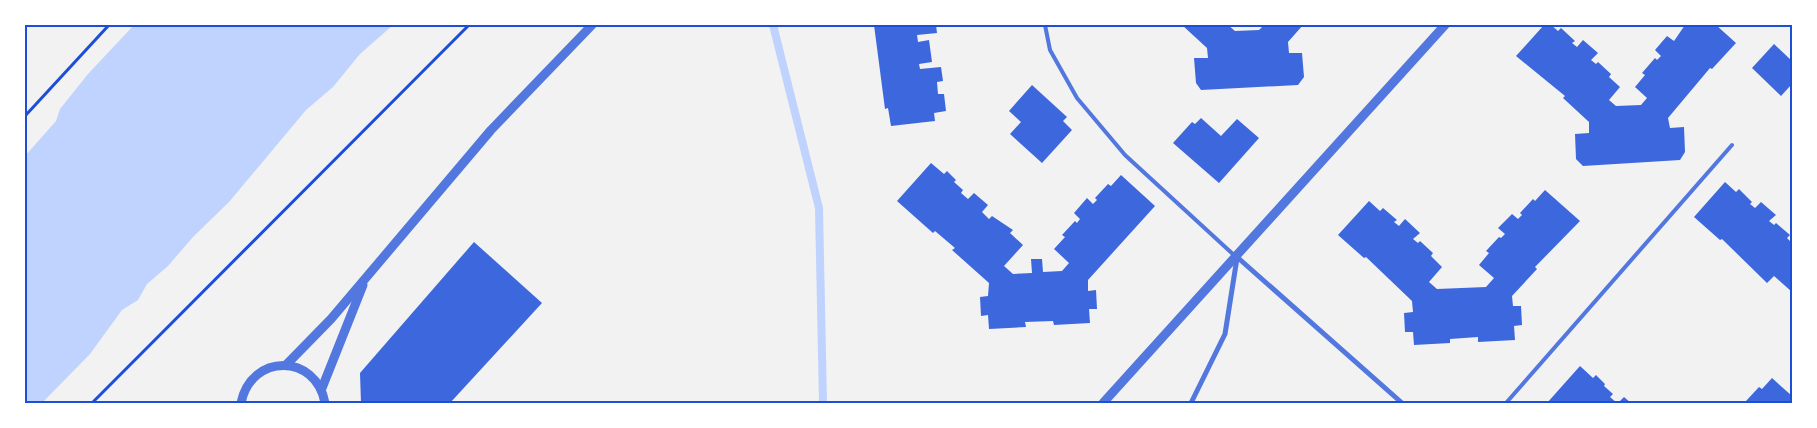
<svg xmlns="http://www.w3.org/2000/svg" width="1817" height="428" font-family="'Fira Sans Condensed',sans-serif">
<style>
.water{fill:#bfd3fe}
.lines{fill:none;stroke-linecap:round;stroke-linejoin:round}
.stream{stroke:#bfd3fe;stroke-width:8}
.building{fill:#3d67dc}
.path{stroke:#1d4ed8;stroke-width:3}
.service{stroke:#5277de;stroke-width:4}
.minor{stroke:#5277de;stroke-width:5}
.tertiary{stroke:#5277de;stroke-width:9}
.neatline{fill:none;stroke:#1d4ed8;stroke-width:2}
</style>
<rect width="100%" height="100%" fill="#f2f2f2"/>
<polygon class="water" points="134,25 393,25 360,54 333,87 306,110 229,202 193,237 168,266 147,284 138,300 122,310 90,354 42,403 25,403 25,156 56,121 60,109 88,74"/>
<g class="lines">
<polyline class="stream" points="773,25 819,208 823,403"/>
</g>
<g class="building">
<polygon points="874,25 936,25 937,33 917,35 918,42 929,40 932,62 919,64 920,69 941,67 943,81 937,82 938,94 944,94 946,111 934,113 935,121 891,126 888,108 885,109"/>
<polygon points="1182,25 1228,25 1235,31 1259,30 1264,25 1303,25 1288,42 1289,53 1302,53 1304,77 1298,85 1201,90 1196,83 1194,58 1208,58 1207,48"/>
<polygon points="1544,25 1551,25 1558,31 1561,28 1575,41 1572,43 1577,47 1583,40 1598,53 1591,60 1596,64 1598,62 1611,74 1609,77 1620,87 1609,100 1616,106 1641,105 1647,98 1635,87 1645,75 1642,73 1655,58 1657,60 1661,56 1655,50 1667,36 1674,41 1685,25 1716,25 1736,43 1712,69 1710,68 1668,118 1670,128 1684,127 1685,152 1680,160 1583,166 1576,159 1575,134 1589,133 1589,122 1563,98 1565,96 1516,56"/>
<polygon points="1774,44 1792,61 1792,84 1781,96 1752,68"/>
<polygon points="1032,85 1067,117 1063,121 1072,130 1042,163 1010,134 1021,122 1009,111"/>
<polygon points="1201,118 1221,136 1237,119 1259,138 1219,183 1173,143 1192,122 1195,124"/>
<polygon points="931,163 944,174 947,171 956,180 954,182 963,190 961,193 968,199 974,193 988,205 982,212 989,219 992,216 1013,230 1010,233 1023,245 1004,266 1013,274 1032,273 1031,259 1042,259 1043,272 1062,271 1069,263 1054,249 1065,237 1062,235 1075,221 1077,223 1080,219 1074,213 1087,198 1093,204 1097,200 1095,198 1108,184 1111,186 1121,175 1155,206 1088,280 1088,291 1096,290 1097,309 1089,309 1090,323 1054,325 1053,321 1025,322 1026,327 989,329 988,315 981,316 980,297 988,296 989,283 952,250 955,248 935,231 933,233 897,201"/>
<polygon points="1725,182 1736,192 1739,189 1752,202 1750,204 1755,208 1761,202 1776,215 1769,221 1774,225 1776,223 1790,235 1787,238 1792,243 1792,292 1774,276 1767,283 1722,239 1720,240 1694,217"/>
<polygon points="1545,190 1580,221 1535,267 1537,269 1512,296 1513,306 1521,306 1522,325 1514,326 1515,340 1478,342 1478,337 1450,339 1450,343 1414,345 1413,332 1405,332 1404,313 1413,312 1412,301 1366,257 1364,258 1338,235 1369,201 1380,211 1383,208 1397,220 1394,222 1399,226 1405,219 1420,233 1413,239 1418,243 1420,241 1433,253 1431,256 1442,267 1429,282 1437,289 1486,287 1494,278 1479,265 1489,253 1486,251 1499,237 1501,238 1505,234 1498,228 1512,214 1518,219 1522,215 1520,213 1533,199 1535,201"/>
<polygon points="474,242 542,303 450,403 361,403 360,373"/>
<polygon points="1580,366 1593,378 1596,375 1605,384 1604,386 1613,394 1610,397 1617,403 1547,403"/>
<polygon points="1772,378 1792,396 1792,403 1748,403 1746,401 1759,387 1762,389"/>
<polygon points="1624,397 1631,403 1618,403"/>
</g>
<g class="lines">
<g class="path">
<polyline points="25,116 109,25"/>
<polyline points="92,403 469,25"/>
</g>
<g class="service">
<polyline points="1045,25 1050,50 1077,98 1125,155 1235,256"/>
<polyline points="1506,403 1732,145"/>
</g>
<g class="minor">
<polyline points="1237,257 1402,403"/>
<polyline points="1191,403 1225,334 1237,258"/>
</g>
<g class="tertiary">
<polyline points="286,365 331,319 491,130 592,25"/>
<polyline points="322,388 363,285"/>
<path d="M241 403C251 353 316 353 325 403"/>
<polyline points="1103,403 1445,25"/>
</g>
</g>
<rect width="1817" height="428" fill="none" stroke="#ffffff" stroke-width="52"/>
<rect x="26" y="26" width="1765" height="376" class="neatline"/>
</svg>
